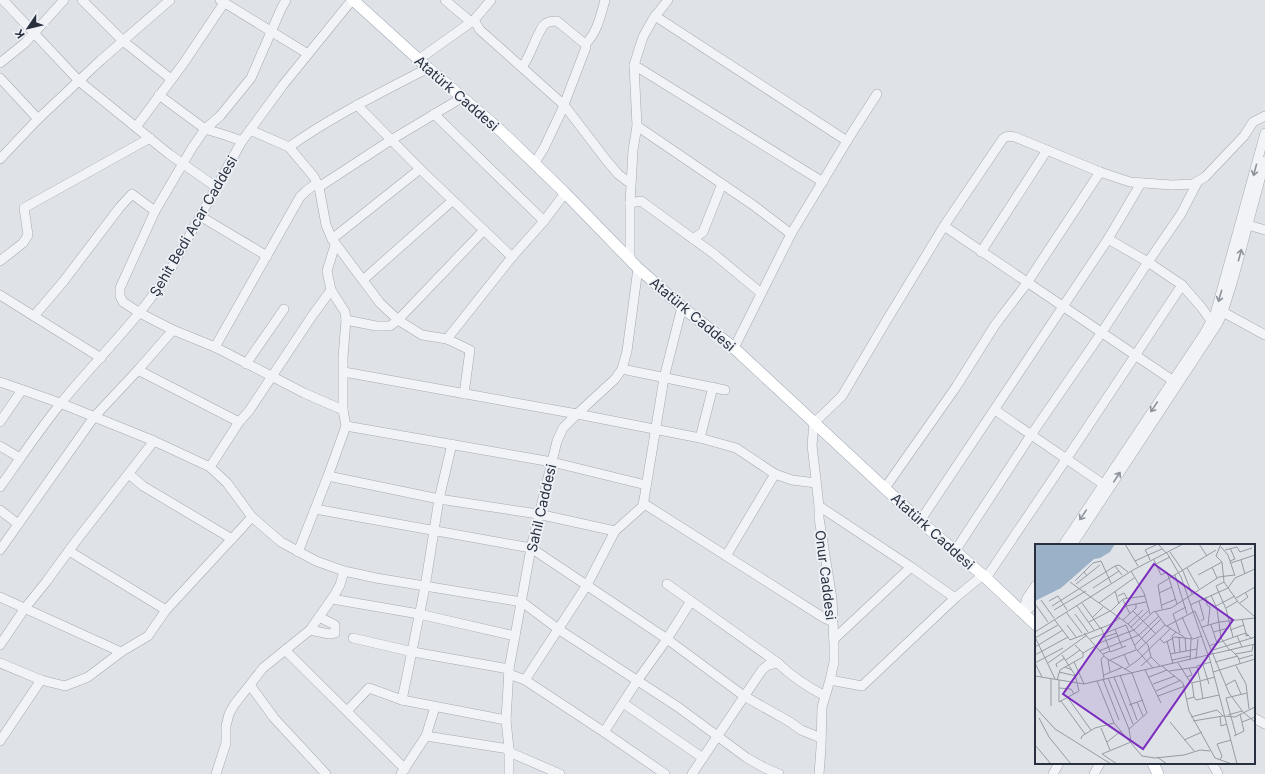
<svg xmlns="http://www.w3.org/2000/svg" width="1265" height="774" font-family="Inter,sans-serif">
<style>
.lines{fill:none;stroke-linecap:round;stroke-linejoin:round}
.minor-casing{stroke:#a4aab2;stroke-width:10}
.major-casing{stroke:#9ea7b4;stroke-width:12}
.minor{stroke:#f2f3f7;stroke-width:9}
.major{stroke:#fff;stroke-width:11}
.oneway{stroke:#8d929b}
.labels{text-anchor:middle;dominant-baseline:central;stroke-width:3.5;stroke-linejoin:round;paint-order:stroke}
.street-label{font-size:14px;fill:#28303f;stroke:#eef1f6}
.inset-road{fill:none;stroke:#969ba4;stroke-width:1}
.view{fill:#7b2cbf;fill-opacity:0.15;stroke:#7b2cbf;stroke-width:2}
.inset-edge{fill:none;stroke:#28303f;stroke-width:2}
</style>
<rect width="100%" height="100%" fill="#dfe3e8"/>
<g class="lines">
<g class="minor-casing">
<g id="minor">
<polyline points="3,0 79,81 169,154 216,187"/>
<polyline points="82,0 123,41 171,79"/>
<polyline points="220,0 308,54"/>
<polyline points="286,0 281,9 251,78 220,116 205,129 192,148 155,211 120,288 120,296 123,302 140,313 173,330 215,347 304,393 343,410"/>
<polyline points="445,0 471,22"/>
<polyline points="491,0 474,20 480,30 564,105 607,161 618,174 627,181 631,182"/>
<polyline points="655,16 847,141"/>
<path d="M585 44C597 34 601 14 605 0"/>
<polyline points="418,60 474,20"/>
<polyline points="0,63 25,43 64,0"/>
<polyline points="634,65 823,182"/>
<path d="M522 67C531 56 537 31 545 24 548 21 553 21 557 21L585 44 586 47 562 110 544 148 534 164"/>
<polyline points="0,78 38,119"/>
<polyline points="159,95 205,129 225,135 242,141"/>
<polyline points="357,105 420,169 512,257"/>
<polyline points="434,114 544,221"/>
<polyline points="637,126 753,205 791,234"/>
<polyline points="136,127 183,64 224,3"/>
<polyline points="250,130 289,147 314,177 319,187 326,225 332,239 380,303 398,320 422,335 447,339 470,350 464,394"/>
<path d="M289 147C333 116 380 93 428 68"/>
<polyline points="0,159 38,119 101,60 170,0"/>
<polyline points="319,187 391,140 463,97"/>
<polyline points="630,203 641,201 714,254 761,293"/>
<polyline points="200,216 267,256"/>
<polyline points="1248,225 1265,230"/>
<path d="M944 226C1020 278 1096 329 1172 380"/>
<polyline points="332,239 420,169"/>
<polyline points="693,239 703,232 722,184"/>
<polyline points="1108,239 1148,262 1182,285 1202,308 1211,321"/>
<polyline points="981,252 1047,150"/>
<polyline points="630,260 630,203 633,150 637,126 634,65 643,37 653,19 668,0"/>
<polyline points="0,261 23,243 28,235 24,208 150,138"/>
<polyline points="363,280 452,201"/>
<polyline points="0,295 101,358"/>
<polyline points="1223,312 1265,335"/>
<polyline points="34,316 63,282 120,207 132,194 155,211"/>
<polyline points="346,320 376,326 390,326 398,320 484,230"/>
<polyline points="447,339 512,257 544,221 565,193"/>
<polyline points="215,347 300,197 306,191 317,183"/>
<polyline points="734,348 791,234 850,136 877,94"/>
<polyline points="246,364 284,309"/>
<polyline points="622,369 725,390"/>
<polyline points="138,370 239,422 249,411 312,316 331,290"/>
<polyline points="344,372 577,414 700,438 736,448 775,474 792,480 816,483"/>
<polyline points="0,382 60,403 154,441 210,467 227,483 252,517 281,542 316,561 344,571 376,578 522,602 558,629 678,707 747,758 765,768 779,774"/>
<polyline points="995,410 1103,484"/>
<polyline points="0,422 22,390"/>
<polyline points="346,426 552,462 646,485"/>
<polyline points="700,438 713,387"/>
<polyline points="0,446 20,458"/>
<polyline points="210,467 239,422"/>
<polyline points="129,474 143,486 232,539"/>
<polyline points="328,476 439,499 538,514 615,531"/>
<path d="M0 487C20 459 39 430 61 403 96 360 137 321 168 274L242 141 283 85 352 0"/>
<polyline points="885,488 956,387 995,325 1027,283 1100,172"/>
<polyline points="643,503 824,618 832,621"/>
<polyline points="819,506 911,567 955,598"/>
<polyline points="315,509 531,548 667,639 744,696 790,722 801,730 821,738"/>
<polyline points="0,510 18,524"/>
<polyline points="920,521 1108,239 1141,183"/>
<polyline points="1063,545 1204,334 1215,314 1265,133"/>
<polyline points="1072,545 1218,323 1223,312 1233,280 1265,161"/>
<polyline points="0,550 94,417 138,370 173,330"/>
<polyline points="69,551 166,610"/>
<polyline points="955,551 1031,435 1102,332 1148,262 1181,214 1197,183"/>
<polyline points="298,552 328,476 346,426 343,410 343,357 346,320 345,312 331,290 327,271 335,245"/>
<polyline points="726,556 775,474"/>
<polyline points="986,578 1067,458 1182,285"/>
<polyline points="667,584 778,663"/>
<polyline points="0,597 121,652 148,636 166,610 252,517"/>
<polyline points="332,599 419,614 515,636"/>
<polyline points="1023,613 1027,598 1036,585"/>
<polyline points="1023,613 1032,606 1036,600"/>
<polyline points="310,630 329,634 335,633 335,625 319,617"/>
<polyline points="353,638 413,652 509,669"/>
<polyline points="834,639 911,567"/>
<polyline points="0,645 25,608 46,582 76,541 154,441"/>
<polyline points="285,650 405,769"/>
<polyline points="0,663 41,680 0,741"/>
<polyline points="509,674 525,680 604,732 665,774"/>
<polyline points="41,680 65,686 88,677 121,652"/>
<polyline points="525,680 587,585 615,531 643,506 664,378 682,307"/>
<polyline points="830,680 862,686 955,598 983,575"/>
<polyline points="250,685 274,718 326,774"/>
<polyline points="402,700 425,587 439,499 452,444"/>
<polyline points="623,703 703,758"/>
<polyline points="347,711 369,688 402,700 506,720"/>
<polyline points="1254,718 1265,724"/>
<polyline points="604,732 637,681 667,639 691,601"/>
<polyline points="426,736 509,749"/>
<polyline points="509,752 560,774"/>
<polyline points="1212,763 1218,774"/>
<polyline points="216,774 226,743 226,726 229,714 234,705 263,668 310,630 335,594 340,585 344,571"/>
<polyline points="401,774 426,736 435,707"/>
<polyline points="509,774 509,749 506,720 509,669 531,548 557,441 563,428 577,414 615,379 622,369 627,351 638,268"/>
<path d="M692 774 762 670 768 665 778 663C792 677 808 687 825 696"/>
<path d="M819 774 821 748 822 707 830 680 834 662V645L832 599 819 518V506L812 445 814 423 842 396 885 323 944 226 1002 140C1006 135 1009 136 1015 137L1100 172 1130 182 1172 185 1193 184 1205 177 1244 136 1253 122 1265 116"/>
<polyline points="1053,774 1059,763"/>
<polyline points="1094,774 1100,763"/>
</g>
</g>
<g class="major-casing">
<g id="major">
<polyline points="353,0 428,68 501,131 565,193 638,268 682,307 734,348 920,521 986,578 1036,625"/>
<polyline points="1153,763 1158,774"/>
</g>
</g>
<use href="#minor" class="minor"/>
<use href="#major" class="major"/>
</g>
<defs><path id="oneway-shaft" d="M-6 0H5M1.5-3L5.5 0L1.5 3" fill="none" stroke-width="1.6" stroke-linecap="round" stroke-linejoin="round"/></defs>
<g class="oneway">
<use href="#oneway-shaft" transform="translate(1255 170) rotate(105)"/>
<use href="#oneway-shaft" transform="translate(1240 255) rotate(-75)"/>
<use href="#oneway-shaft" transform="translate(1220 296) rotate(106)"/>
<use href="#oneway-shaft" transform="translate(1154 407) rotate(124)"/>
<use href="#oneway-shaft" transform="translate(1117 477) rotate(-57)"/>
<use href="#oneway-shaft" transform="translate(1083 515) rotate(124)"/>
</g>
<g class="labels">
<g class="street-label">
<text transform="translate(457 93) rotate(41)">Atatürk Caddesi</text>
<text transform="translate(193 226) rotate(-60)">Şehit Bedi Acar Caddesi</text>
<text transform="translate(693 314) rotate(40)">Atatürk Caddesi</text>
<text transform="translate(541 508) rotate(-77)">Sahil Caddesi</text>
<text transform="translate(933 531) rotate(42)">Atatürk Caddesi</text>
<text transform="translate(826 575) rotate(83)">Onur Caddesi</text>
</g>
</g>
<g transform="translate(1035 544)">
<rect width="220" height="220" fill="#dfe3e8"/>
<path d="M0 0H80L75 8 65 14 59 15 26 44 0 57Z" fill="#9ab1c8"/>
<path class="inset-road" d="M90 0 103 22M164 0 172 12M186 0 181 12 187 18 189 38 203 58 220 73M186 3 193 11 200 32M127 5 113 11 110 6 123 0 131 9M190 6 202 3 205 8 217 4M135 8 148 27 157 50M132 9 146 33 173 111M119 16 126 31 132 28 142 60M206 16 210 30M100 17 113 11 115 16M195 17 200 15 195 4M196 19 220 11M121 20 135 13M80 22 84 21 93 28M177 23 182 34M152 24 164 45M96 27 109 49 115 70M140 31 152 70M163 31 187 18M52 32 49 28 58 19 66 17 76 39M40 37 49 28M35 38 93 80 113 101 116 113 125 122M189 38 181 42 191 65 198 93M41 40 65 21M58 44 84 27M80 47 84 60M124 49 137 43M176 51 182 65 186 94 195 107M83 52 89 49 92 54M171 53 172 61 175 63 173 81M201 54 220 43M6 56 19 74M88 56 95 70M14 57 23 52 32 66M164 57 169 75 166 77M47 59 65 84M64 59 99 34M205 59 213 53 210 48M0 60 13 78M127 61 141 55M155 61 193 44 200 34 220 25M17 62 80 22 87 31M42 62 59 86M91 62 111 58M181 62 200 52M191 64 203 57M127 65 123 41 181 6M19 66 51 47M76 67 88 55 110 52M98 67 121 90M120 67 130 81 149 93M31 68 47 89M40 70 53 88M58 73 68 63M147 73 157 95M19 75 35 96 74 81 85 74M207 75 211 89 217 95M88 76 101 64V60M54 78 75 67M93 80 108 66M32 81 41 93M91 81 101 105 118 124M176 81 182 99M132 82 160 67 194 149 208 168 220 178M66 83 75 107 68 110M96 83 113 67M167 83 184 78 220 74M80 85 87 103M195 86 209 81M0 88 98 26 148 0M178 88 194 84M49 89 71 114 97 129 112 169 94 185 96 198 67 210 82 220M145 89 138 70 151 63M202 92 211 89V92L214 91M0 93 20 135M70 93 82 89M144 93 145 108M150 93 151 107M0 94 23 81M55 95 91 81M125 95 129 99 140 93 158 95 167 92M132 97 138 120M40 101 48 109 67 98 99 86 118 68 136 64 184 33 199 31M100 101 126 75M174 102 202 92 207 103M0 103 28 86M178 106 220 93M196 106 203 113 205 119M64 107 104 91 124 72M102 107 130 81M75 108 91 102M140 109 137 92 141 88M89 110 94 121M135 110 162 105M200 110 217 107 218 101M0 111 33 93M174 112 202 220M73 115 75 128M161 115 163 95M204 115 218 111M31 116 45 106M75 116 101 106M137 116 156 112M155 116 156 95M39 118 49 140M180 118 203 112M0 119 28 104M0 119 7 133M13 119 52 91M143 119 152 133 157 131 154 124M168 121 174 140M106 122 116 113M127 122 148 139 154 167 180 214 197 220M162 122 176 118M201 122 211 140 214 165M22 123 21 120 30 114M30 123 48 113V109M90 125 103 116 136 84M110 126 126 159M134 127 162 123 165 136M24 128 41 132M178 128 220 115M69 131 88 123M85 131 102 176M0 132 49 140 220 100M79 133 98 180M114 133 132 126M152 133 156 139 165 137M73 134 94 185M16 135V162M68 135 84 176M69 135 66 115 69 112M22 136 25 126 30 123 37 126M24 136V158L44 147 40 131 27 111M62 137 79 179 107 212 120 214 149 211 165 206 175 207M118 140 140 132M191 141 200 136 206 150M24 144 36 145 39 150M121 147 146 136M123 152 150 142M159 153 161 156 184 151M33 154 56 186M152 155 159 153 157 139M168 155 165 137 180 133M26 157 50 190M102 158 108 172M94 161 108 156M0 163 20 185 76 220M193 171 207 167M185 172 186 182 192 180M156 173 182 166 188 172 200 173 220 163M4 174 14 193 36 220M158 177 188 172M135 178 159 207M207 178 220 173M66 184 75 206M201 191 191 154 212 149M199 192 209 187 205 170M46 195 47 192 60 184 79 179M149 196 167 188M72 198 86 187M0 201 16 220M122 213 132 220M185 216 187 212 182 200 196 196"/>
<path class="view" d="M119 20 198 76 108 205 28 150Z"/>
<rect width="220" height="220" class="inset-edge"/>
</g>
<g transform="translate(28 28) rotate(235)" stroke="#eef1f6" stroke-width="3" paint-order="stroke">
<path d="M0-3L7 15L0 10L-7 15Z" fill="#28303f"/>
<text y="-6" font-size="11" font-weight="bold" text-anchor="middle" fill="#28303f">K</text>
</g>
</svg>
